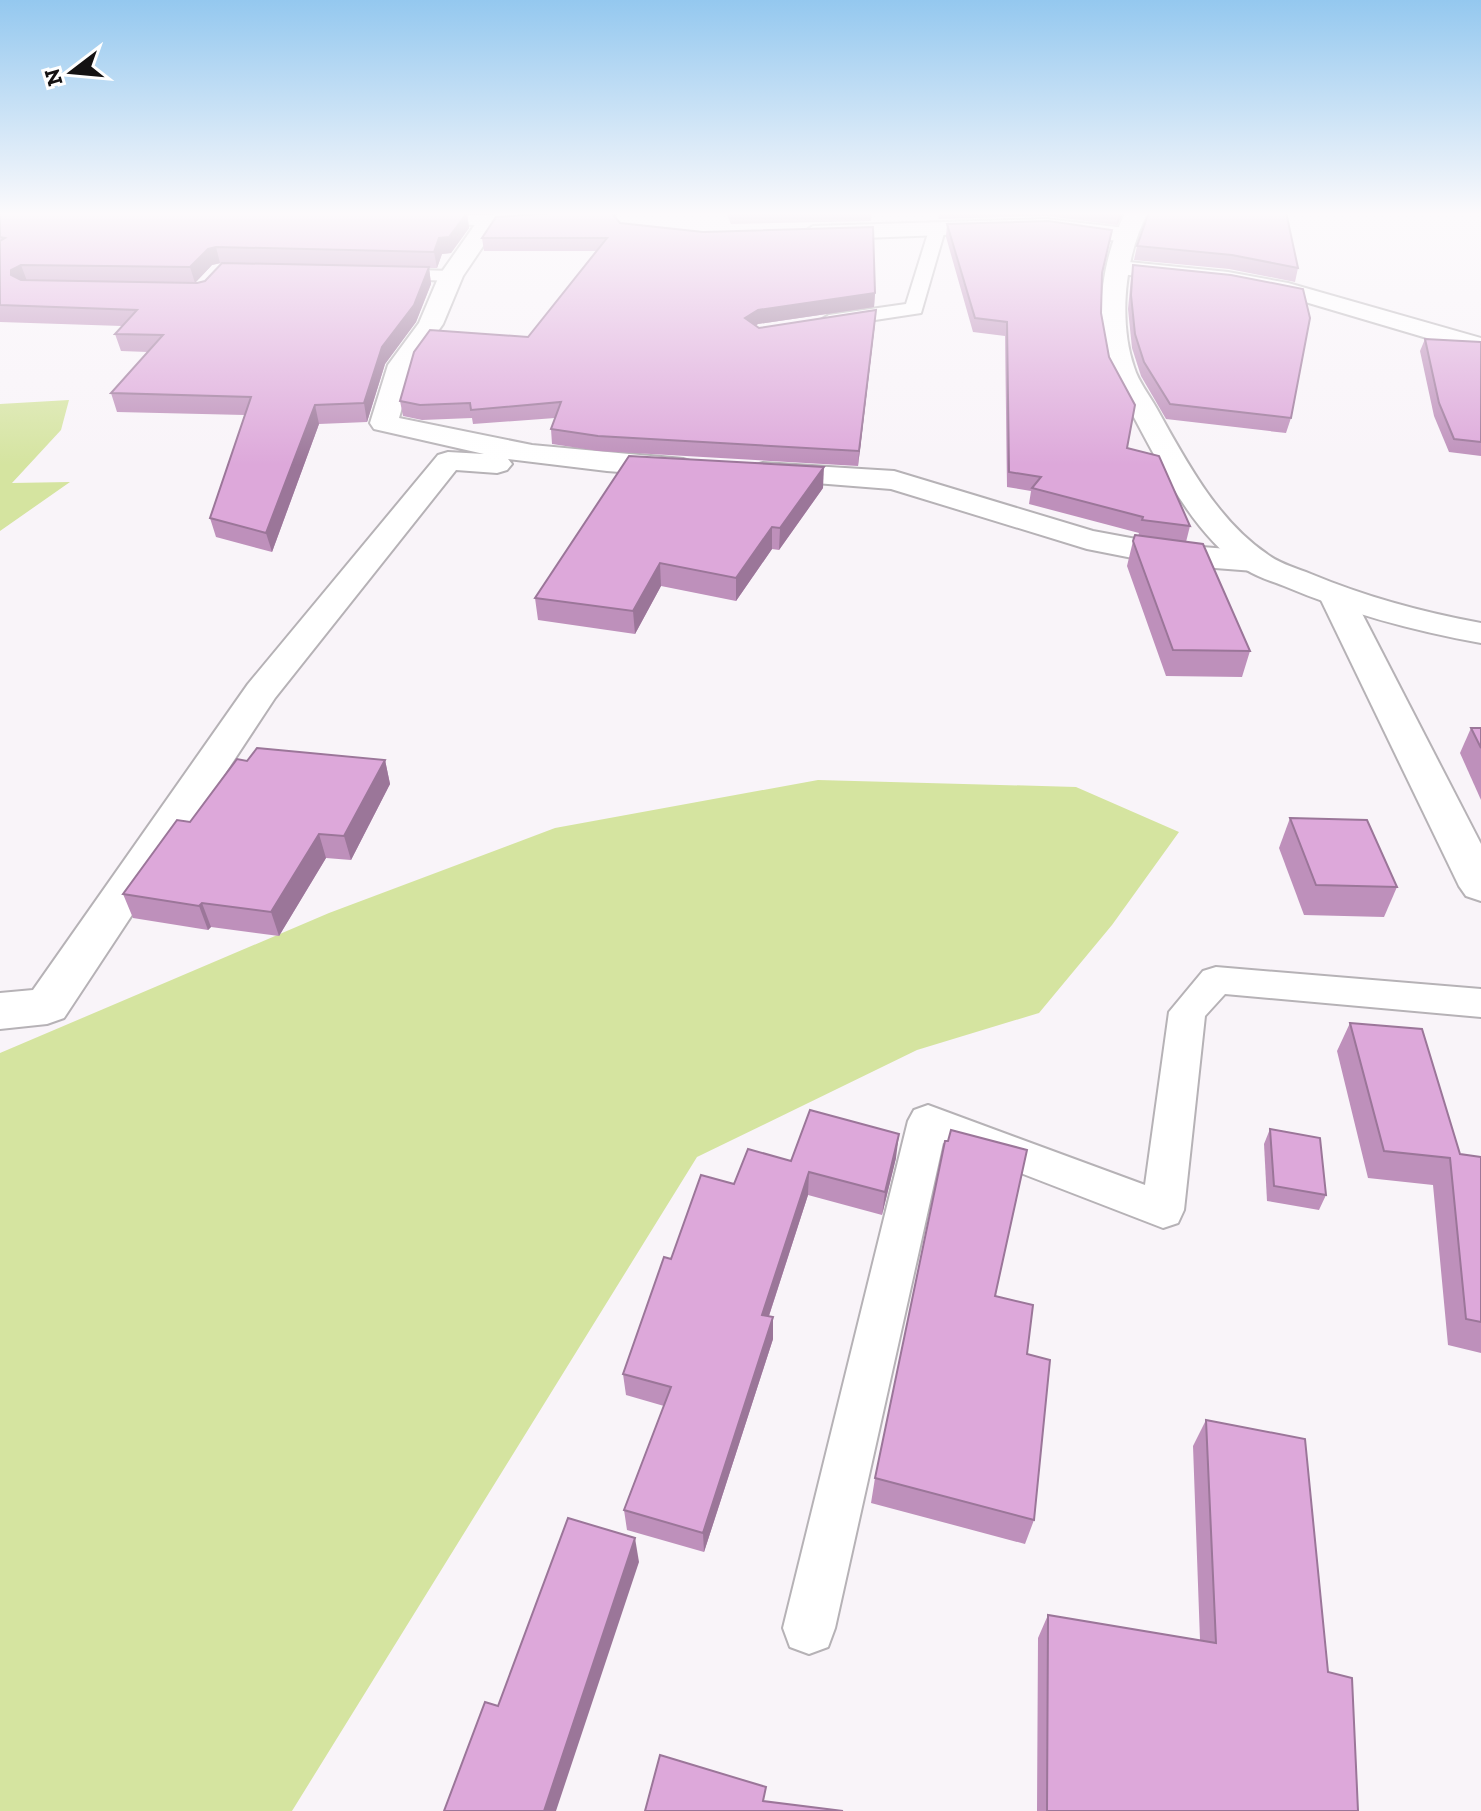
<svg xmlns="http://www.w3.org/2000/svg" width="1481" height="1811" font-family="'Zilla Slab',serif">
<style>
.green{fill:#d5e4a0}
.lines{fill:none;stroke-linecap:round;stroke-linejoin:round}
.service-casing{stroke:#b6b2b6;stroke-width:4}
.minor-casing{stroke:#b6b2b6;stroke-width:4}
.tertiary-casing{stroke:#b6b2b6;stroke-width:4}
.service{fill:#fff;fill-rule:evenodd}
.minor{fill:#fff;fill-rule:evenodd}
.tertiary{fill:#fff;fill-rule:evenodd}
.wall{fill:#be90bb;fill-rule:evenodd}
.shaded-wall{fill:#9b7699}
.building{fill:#dda8da;stroke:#9b7699;stroke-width:2}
</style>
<rect width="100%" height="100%" fill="#f9f4f9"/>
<g class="green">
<polygon points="69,400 61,430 12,483 70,482 0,531 0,404"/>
<polygon points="818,780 1076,787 1179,832 1112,925 1039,1013 917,1050 697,1157 292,1811 0,1811 0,1053 329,913 555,828"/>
</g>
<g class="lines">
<g class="service-casing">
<g id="service">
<polygon points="421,213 489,216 497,221 489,226 415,221 413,218"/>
<polygon points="937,225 945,230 921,313 829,327 822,325 819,321 829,315 906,304 929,230"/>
<polygon points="384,269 451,271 460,276 451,281 378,278 375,274"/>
<polygon points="1216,967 1481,989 1481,1017 1225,994 1205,1016 1184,1210 1178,1223 1163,1228 943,1143 835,1628 828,1647 809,1654 790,1647 783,1628 908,1121 914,1110 928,1105 1145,1185 1169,1012 1203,971"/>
</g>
</g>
<g class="minor-casing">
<g id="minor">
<polygon points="525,212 618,212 607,218 496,227 463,276 443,324 414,365 399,418 532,445 683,459 693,462 698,468 693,474 683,477 607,471 508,459 512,464 507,470 497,473 456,470 275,698 64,1018 47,1024 0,1029 0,993 33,990 248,684 438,455 448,452 484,454 374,429 370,423 388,365 419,323 439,276 481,216"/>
<polygon points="1046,219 1125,228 1136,235 1125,242 1046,231 813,240 802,233 813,226"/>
<polygon points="1119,261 1228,272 1288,283 1481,338 1481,354 1285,296 1228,286 1111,273 1108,268 1111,263"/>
<polygon points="763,463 894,471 1093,531 1163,544 1254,551 1266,554 1270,561 1266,568 1254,571 1163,564 1087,549 891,489 753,478 748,472 753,466"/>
<polygon points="1337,588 1349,591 1354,598 1481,844 1481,901 1466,896 1459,886 1320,598 1325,591"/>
</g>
</g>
<g class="tertiary-casing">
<path id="tertiary" d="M1126 212H1148C1125 255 1118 320 1134 367 1138 381 1150 396 1157 409 1186 461 1217 520 1267 554 1280 564 1297 568 1311 574 1366 597 1422 612 1481 623V643C1413 631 1348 613 1284 586 1271 581 1257 577 1245 569 1191 533 1159 463 1129 408 1122 395 1111 380 1107 365 1095 316 1102 256 1126 212Z"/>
</g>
<use href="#service" class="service"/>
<use href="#minor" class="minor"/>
<use href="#tertiary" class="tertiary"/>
</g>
<g class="wall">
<path d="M0 212H493L467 213 469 228 451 253 442 254 437 268H429L431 284 416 322 385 364 367 422 319 424 272 552 216 537 210 518 245 415 117 412 111 393 148 352 121 351 115 334 122 326 0 322ZM222 263 205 281 195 283 212 265Z"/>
<polygon points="726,212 872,212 871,221 731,224"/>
<polygon points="937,212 1124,212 1117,225 1046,216 939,219"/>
<polygon points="1149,212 1298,268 1295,282 1229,269 1134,260 1137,246"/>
<polygon points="620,223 875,293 874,307 758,324 755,326 759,328 875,323 858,466 599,451 552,444 551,429 555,418 473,424 472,418 422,420 403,416 400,401 528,337 596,251 484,251 482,238"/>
<polygon points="947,224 1112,230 1102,276 1101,313 1127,448 1190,526 1186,542 1250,651 1242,677 1166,676 1127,566 1133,541 1138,536 1139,533 1029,504 1031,491 1007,487 1005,336 973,332 946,237"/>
<polygon points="1133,265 1291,418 1286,433 1166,419 1141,376 1132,348 1128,309 1131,278"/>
<polygon points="1425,339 1481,342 1481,456 1449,452 1434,416 1420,351"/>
<polygon points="823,488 779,550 772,549 736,601 661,586 635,634 538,620 535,598"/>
<polygon points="1471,728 1481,728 1481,800 1460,753"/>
<polygon points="385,760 390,784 351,860 326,858 279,936 211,927 208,930 133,918 123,894 247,761"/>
<polygon points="1290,818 1397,887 1384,917 1304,915 1279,848"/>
<polygon points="1350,1023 1460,1154 1481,1157 1481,1353 1448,1345 1433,1185 1368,1178 1337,1051"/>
<polygon points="1270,1129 1326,1195 1319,1210 1267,1201 1264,1144"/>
<polygon points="948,1141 995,1296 1027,1354 1034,1520 1025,1544 871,1503 875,1478"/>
<polygon points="896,1158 882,1215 808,1195 769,1316 773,1317 773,1339 704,1552 627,1530 624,1510 664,1406 626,1395 623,1374 671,1259 734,1184 791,1161"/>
<polygon points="1206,1420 1328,1672 1358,1811 1037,1811 1038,1638 1048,1615 1200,1640 1193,1446"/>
</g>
<g class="shaded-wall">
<polygon points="1119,212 1124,212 1117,225"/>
<polygon points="467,213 469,228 451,253 442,254 437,268 434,252 439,238"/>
<polygon points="216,247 220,263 212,265 195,283 190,267 208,249"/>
<polygon points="21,265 27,281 17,286 11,275 11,270"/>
<polygon points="429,267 431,284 416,322 385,364 367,422 364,403 382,347"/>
<polygon points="875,293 874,307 758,324 745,332 745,318 758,310"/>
<polygon points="876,310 875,323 858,466 859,451"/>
<polygon points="315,405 319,424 272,552 266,533"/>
<polygon points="824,467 823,488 779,550 780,528"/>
<polygon points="772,527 772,549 736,601 736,578"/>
<polygon points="660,563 661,586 635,634 633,611"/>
<polygon points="385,760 390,784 351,860 344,836"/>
<polygon points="319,834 326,858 279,936 271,912"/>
<polygon points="202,903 211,927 208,930 199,906"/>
<polygon points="899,1134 896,1158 882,1215 885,1192"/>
<polygon points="809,1172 808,1195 762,1337 762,1315"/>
<polygon points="773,1317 773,1339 704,1552 703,1533"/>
<polygon points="635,1538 639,1562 556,1811 544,1811"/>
</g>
<g class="building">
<polygon points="0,212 453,212 467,213 449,237 439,238 434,252 216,247 208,249 190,267 21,265 11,270 11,275 21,280 197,283 205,281 222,263 429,267 414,305 382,347 364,403 315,405 266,533 210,518 251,397 111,393 163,335 115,334 137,310 0,305 0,241 5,238 0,237"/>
<polygon points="566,212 611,212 620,223 703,232 873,227 875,293 758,310 745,318 759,328 876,310 859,451 598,436 551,429 561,402 471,410 470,403 420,405 400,401 414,352 430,330 528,337 607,238 482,238 496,217"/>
<polygon points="731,212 787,212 731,213"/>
<polygon points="1149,212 1286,212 1298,268 1232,255 1137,246"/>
<polygon points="1048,221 1112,230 1102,273 1101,313 1109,357 1135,405 1127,448 1159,456 1190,526 1142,520 1143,517 1032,488 1041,477 1009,472 1007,322 975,318 947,224"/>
<polygon points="1133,265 1231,275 1303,289 1310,318 1291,418 1170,404 1144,362 1135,334 1131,295"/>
<polygon points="1425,339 1481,342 1481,442 1454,439 1439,403"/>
<polygon points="629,456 824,467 780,528 772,527 736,578 660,563 633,611 535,598"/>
<polygon points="1135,535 1203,544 1250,651 1173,650 1133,541"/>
<polygon points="1471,728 1481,728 1481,748"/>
<polygon points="257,748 385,760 344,836 319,834 271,912 202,903 199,906 123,894 177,820 190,822 237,759 247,761"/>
<polygon points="1290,818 1367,820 1397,887 1316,885"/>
<polygon points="1350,1023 1422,1029 1460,1154 1481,1157 1481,1322 1466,1319 1450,1158 1384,1151"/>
<polygon points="810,1110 899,1134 885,1192 809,1172 762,1315 773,1317 703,1533 624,1510 671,1387 623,1374 664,1257 671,1259 701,1175 734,1184 748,1149 791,1161"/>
<polygon points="1270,1129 1320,1138 1326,1195 1274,1186"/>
<polygon points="951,1130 1027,1150 995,1296 1033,1305 1027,1354 1050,1360 1034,1520 875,1478 945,1141 948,1141"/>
<polygon points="1206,1420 1305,1439 1328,1672 1352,1678 1358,1811 1047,1811 1048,1615 1216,1643"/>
<polygon points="568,1518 635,1538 544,1811 444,1811 485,1702 498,1706"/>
<polygon points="660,1755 766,1787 763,1801 843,1811 645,1811"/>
</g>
<linearGradient id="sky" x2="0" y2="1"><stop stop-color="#94c8ef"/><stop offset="0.46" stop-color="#fcfafc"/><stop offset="1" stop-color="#fcfafc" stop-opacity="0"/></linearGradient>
<rect width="1481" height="465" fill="url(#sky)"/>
<g transform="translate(72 72) rotate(254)" stroke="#ffffff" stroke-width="6" paint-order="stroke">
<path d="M0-6L14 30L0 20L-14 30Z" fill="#141213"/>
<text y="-12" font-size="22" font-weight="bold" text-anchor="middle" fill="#141213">N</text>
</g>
</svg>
